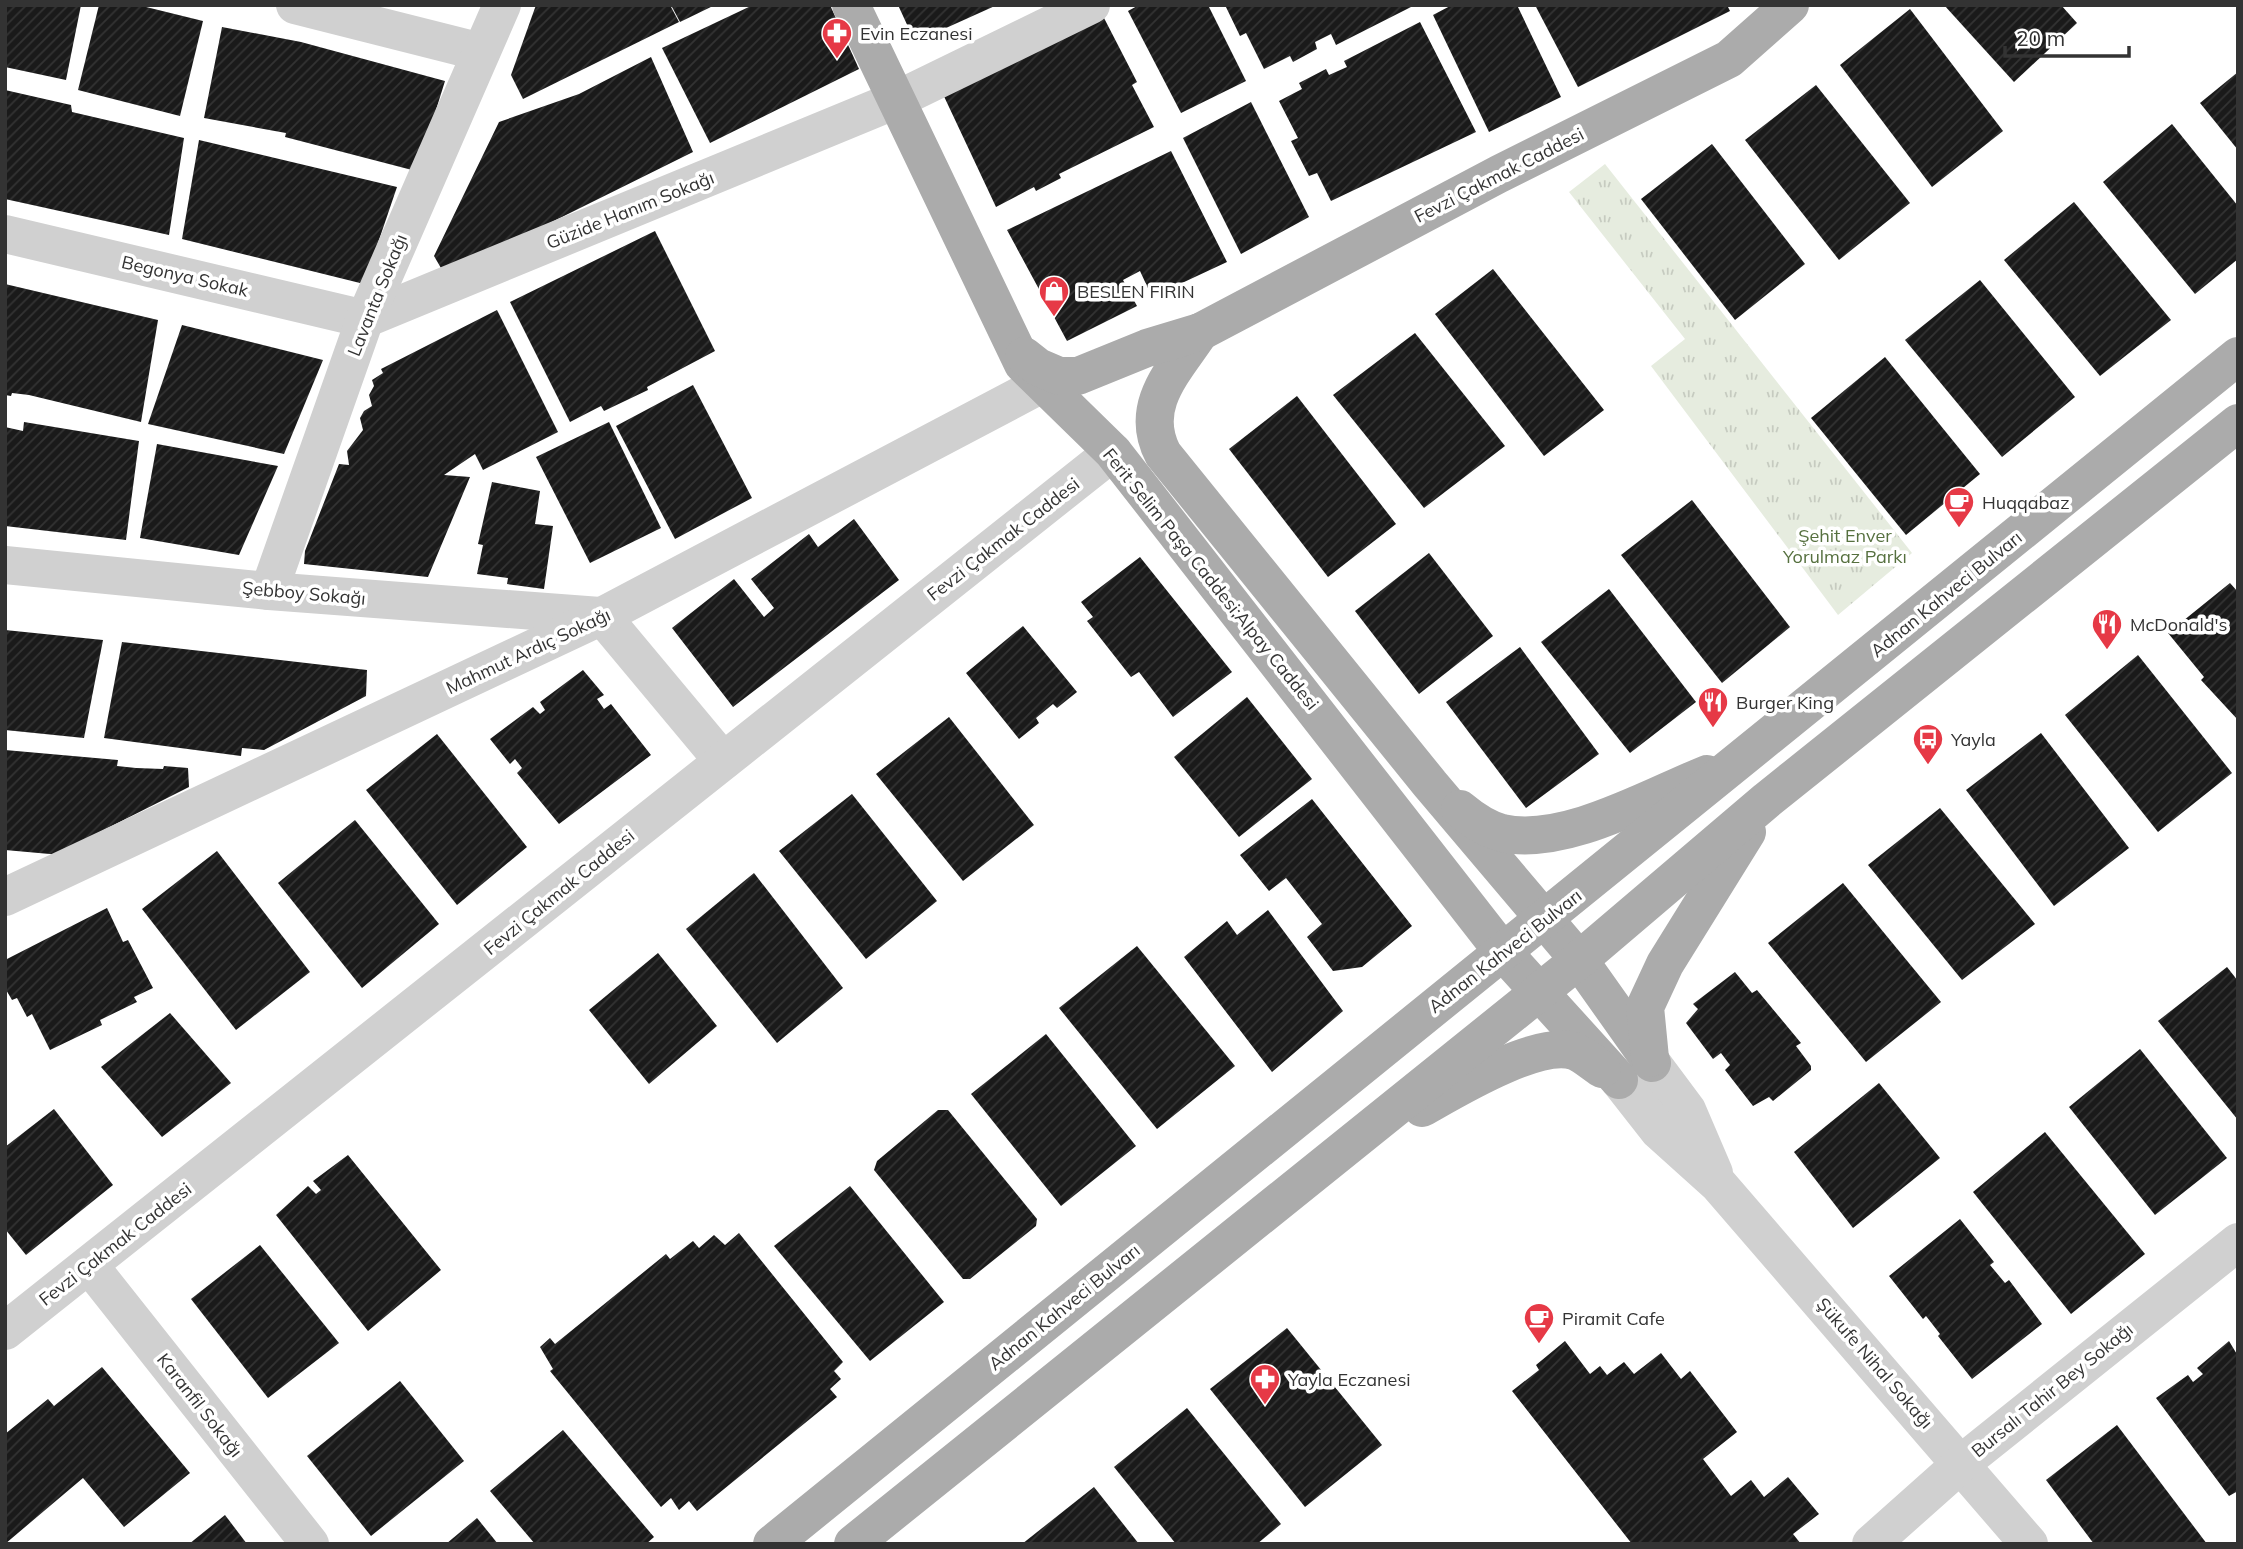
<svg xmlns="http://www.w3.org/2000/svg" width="2243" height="1549" font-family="Mulish,sans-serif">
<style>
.grass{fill:url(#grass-tufts)}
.building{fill:url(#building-hatch)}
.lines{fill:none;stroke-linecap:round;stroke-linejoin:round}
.minor{stroke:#d0d0d0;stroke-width:38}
.major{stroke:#ababab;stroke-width:38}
.labels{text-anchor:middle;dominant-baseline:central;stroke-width:7;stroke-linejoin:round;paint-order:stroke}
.poi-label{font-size:18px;fill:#333;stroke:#fff;text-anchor:start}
.street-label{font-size:18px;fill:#333;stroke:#fff}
.park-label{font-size:18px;fill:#56703f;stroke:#fff}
</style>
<defs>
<pattern id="grass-tufts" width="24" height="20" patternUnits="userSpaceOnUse" patternTransform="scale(1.75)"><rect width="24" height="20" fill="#e6ecdf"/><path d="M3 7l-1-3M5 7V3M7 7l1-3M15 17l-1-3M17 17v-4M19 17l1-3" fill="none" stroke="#c6cbc0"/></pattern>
<pattern id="building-hatch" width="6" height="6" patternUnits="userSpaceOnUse" patternTransform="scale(1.75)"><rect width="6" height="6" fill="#1a1a1a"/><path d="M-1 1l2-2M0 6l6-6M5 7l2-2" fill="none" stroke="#333"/></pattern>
</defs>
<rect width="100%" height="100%" fill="#fff"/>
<polygon class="grass" points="1605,164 1912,553 1838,615 1651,366 1685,339 1569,192"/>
<g class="building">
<polygon points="5,5 81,5 66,80 5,67"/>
<polygon points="99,5 138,5 203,21 180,116 78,90"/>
<polygon points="536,5 670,5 679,22 523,99 511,75"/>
<polygon points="671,5 715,5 680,22"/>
<polygon points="753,5 830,5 859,69 710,143 662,48"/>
<polygon points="898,5 997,5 915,42"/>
<polygon points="1139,5 1208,5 1246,81 1181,113 1128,11"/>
<polygon points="1225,5 1410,5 1411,7 1336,45 1331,34 1315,42 1317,49 1293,62 1290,56 1264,69 1246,33 1240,36"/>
<polygon points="1452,5 1517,5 1561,97 1489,132 1433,15"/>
<polygon points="1535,5 1727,5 1730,11 1578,87"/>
<polygon points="1944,5 2061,5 2077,23 2014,82"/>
<polygon points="1910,9 2003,131 1932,187 1840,65"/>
<polygon points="1104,18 1137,82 1132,85 1154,127 1059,174 1061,178 1036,191 1034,187 996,207 941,90"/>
<polygon points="1420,22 1476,132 1331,201 1317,173 1309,176 1291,141 1298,138 1279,101 1302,89 1299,83 1326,69 1329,75 1347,67 1344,61"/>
<polygon points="222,27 301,42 445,81 431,126 412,170 285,137 286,133 204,118"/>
<polygon points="651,57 693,152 445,275 434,256 499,122 579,94"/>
<polygon points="2238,72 2238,150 2200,103"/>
<polygon points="1816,85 1910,203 1839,260 1745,140"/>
<polygon points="5,90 71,105 72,112 184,138 169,235 5,199"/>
<polygon points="1251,102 1309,217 1241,254 1183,138"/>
<polygon points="2172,124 2238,206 2238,259 2195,294 2103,182"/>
<polygon points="199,140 397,187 364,284 182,239"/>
<polygon points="1712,144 1805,264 1735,320 1641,199"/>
<polygon points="1171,151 1227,262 1152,297 1140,271 1123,280 1137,306 1067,341 1007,230"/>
<polygon points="2074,202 2171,320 2100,376 2004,260"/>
<polygon points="655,231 715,351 647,387 648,390 604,411 601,406 570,422 510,302"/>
<polygon points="1493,269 1604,410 1544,456 1435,314"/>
<polygon points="1980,280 2075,397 2002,457 1905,340"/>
<polygon points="5,284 158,320 141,422 29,395 12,393 11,396 5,395"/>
<polygon points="497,310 558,432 483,470 475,454 444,475 470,477 428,577 304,564 305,551 339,464 349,465 347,451 363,430 360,418 364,411 372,406 369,395 374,386 372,380 383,373 381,369"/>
<polygon points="182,325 323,360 284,454 148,424"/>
<polygon points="1415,333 1505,446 1424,508 1333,395"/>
<polygon points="1885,357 1980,474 1906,535 1811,418"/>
<polygon points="693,385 752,498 675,539 616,426"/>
<polygon points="1297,396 1396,524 1328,577 1229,449"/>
<polygon points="24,422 139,441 126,540 5,526 5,427 23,431"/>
<polygon points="609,422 661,528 590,563 536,457"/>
<polygon points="157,444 278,466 239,555 140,538"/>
<polygon points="492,482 540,491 535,524 553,526 544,589 507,584 508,578 477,574 483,545 478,544"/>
<polygon points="1692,500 1790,627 1722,683 1621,555"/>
<polygon points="854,519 899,580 733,707 672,628 734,579 764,617 774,608 751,579 809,534 818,547"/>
<polygon points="1429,553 1493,636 1419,694 1355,611"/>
<polygon points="1140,557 1232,672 1173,717 1139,672 1131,677 1087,621 1093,617 1081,602"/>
<polygon points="2230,583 2238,592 2238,720 2201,680 2204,677 2168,633"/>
<polygon points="1609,589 1696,702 1630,753 1541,642"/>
<polygon points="1023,626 1077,692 1057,708 1053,704 1036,718 1039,723 1019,739 966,673"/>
<polygon points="5,630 103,640 84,738 5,730"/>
<polygon points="122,642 367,670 366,696 264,750 242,748 241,756 104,738"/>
<polygon points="1520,647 1599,754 1526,808 1446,702"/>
<polygon points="2138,655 2232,773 2158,832 2065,715"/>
<polygon points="583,670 604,695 597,699 604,709 611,704 651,755 559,824 517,773 522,768 515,759 510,764 490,739 533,707 540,714 545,710 540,702"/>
<polygon points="1247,697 1312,779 1239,837 1174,757"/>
<polygon points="949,717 1034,825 963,881 876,774"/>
<polygon points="2041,733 2129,848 2054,906 1966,790"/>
<polygon points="437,734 527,847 457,905 366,790"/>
<polygon points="5,750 118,760 117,766 136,768 163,769 164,766 188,768 189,787 72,846 61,855 5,850"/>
<polygon points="852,794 937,901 866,959 779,851"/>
<polygon points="1312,799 1412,926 1362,967 1333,971 1307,937 1322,924 1286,878 1269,891 1240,855"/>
<polygon points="1940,808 2035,924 1962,980 1868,865"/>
<polygon points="355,820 439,924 362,988 278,883"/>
<polygon points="217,851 310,972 236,1030 142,909"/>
<polygon points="754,873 843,988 777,1043 686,929"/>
<polygon points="1843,883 1941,1002 1866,1062 1768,943"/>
<polygon points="107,908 123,942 128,940 153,988 134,997 137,1002 100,1020 102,1025 50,1050 32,1014 27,1017 17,998 12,1000 5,988 5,960"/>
<polygon points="1268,910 1343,1011 1272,1072 1184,957 1227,921 1237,935"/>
<polygon points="1137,946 1235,1066 1157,1129 1059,1008"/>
<polygon points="658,953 717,1026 649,1084 589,1010"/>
<polygon points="2227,967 2238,981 2238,1120 2158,1021"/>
<polygon points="1735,972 1752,993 1757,990 1801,1043 1796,1046 1811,1066 1811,1070 1773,1101 1769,1097 1753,1106 1725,1070 1730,1065 1721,1053 1713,1059 1686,1023 1698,1009 1693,1004"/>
<polygon points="170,1013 231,1083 162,1137 101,1067"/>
<polygon points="1046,1034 1136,1146 1061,1206 971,1094"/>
<polygon points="2140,1049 2227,1158 2155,1215 2069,1107"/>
<polygon points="1879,1083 1940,1158 1853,1228 1794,1152"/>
<polygon points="54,1109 113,1185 26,1255 5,1229 5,1147"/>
<polygon points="938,1110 948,1110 1037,1219 1036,1226 970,1279 963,1279 874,1170 877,1161"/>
<polygon points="2045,1132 2145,1254 2071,1314 1973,1192"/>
<polygon points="348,1155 441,1270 368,1331 276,1215 308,1186 316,1194 321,1190 313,1181"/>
<polygon points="850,1186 944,1302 870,1361 774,1246"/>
<polygon points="1960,1219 1994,1262 1990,1265 2005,1283 2009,1280 2042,1324 1972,1379 1938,1336 1940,1334 1926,1316 1923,1319 1889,1276"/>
<polygon points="739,1233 843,1362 834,1371 841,1379 830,1389 837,1397 697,1511 689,1501 679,1510 671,1498 661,1507 550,1371 553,1369 540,1347 550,1338 555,1344 666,1254 670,1259 693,1241 699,1248 714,1235 725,1245"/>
<polygon points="260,1245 339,1343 268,1398 191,1299"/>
<polygon points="1287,1328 1382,1445 1305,1507 1210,1389"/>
<polygon points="1565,1341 1590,1374 1600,1366 1607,1375 1624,1362 1634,1374 1661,1353 1681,1379 1690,1371 1737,1432 1703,1459 1731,1496 1751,1480 1764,1497 1788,1477 1819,1514 1793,1534 1801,1544 1632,1544 1512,1391 1539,1370 1536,1365"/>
<polygon points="2229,1341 2238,1356 2238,1491 2229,1496 2156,1398 2188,1375 2193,1382 2203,1374 2197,1368"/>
<polygon points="102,1367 190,1473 124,1527 83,1478 5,1544 5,1434 48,1399 54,1406"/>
<polygon points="400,1381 464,1461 371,1536 307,1456"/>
<polygon points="1187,1408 1281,1524 1257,1544 1176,1544 1114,1467"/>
<polygon points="2117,1425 2207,1544 2094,1544 2046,1480"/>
<polygon points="563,1430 654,1537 646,1544 535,1544 490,1491"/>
<polygon points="1094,1487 1139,1544 1022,1544"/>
<polygon points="225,1515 247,1544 189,1544"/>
<polygon points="477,1518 498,1544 446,1544"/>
</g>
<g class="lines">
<g class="minor">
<polyline points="295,5 481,52"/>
<polyline points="5,234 365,319 896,100 1091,5"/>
<polyline points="5,565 269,591 600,616"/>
<polyline points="269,591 365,319 502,5"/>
<polyline points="602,616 723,761"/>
<polyline points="5,897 602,616 1042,384"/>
<polyline points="1652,1063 1687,1110 1714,1173"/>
<polyline points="1619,1080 1659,1131 1719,1185 2029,1544"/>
<polyline points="89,1265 310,1544"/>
<polyline points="5,1331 1113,452"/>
<polyline points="1871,1544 1962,1463 2238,1242"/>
</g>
<g class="major">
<polyline points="851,5 1023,364 1113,452 1503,952 1619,1080"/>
<path d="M1200 332C1174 371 1138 406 1163 454L1430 784 1579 960 1652 1063"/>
<polyline points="1024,356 1038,367 1059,376 1078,376 1147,348 1200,332 1499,174 1729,59 1790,5"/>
<path d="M1460 809C1472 819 1487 829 1502 833 1564 847 1650 797 1707 774"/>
<polyline points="1650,1058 1645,1007 1665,964 1747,832"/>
<path d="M1422 1108C1454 1090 1536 1040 1574 1051 1583 1054 1594 1064 1602 1069"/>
<polyline points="772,1544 2238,356"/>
<polyline points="853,1544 1579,960 1767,800 2238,423"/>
</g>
</g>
<defs>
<g id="pharmacy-pin" transform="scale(1.575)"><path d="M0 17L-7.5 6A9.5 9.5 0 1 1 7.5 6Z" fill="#e63946" stroke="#fff"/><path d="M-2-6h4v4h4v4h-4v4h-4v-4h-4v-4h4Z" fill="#fff"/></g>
<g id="shop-pin" transform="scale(1.575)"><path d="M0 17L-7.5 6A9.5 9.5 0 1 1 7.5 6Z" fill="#e63946" stroke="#fff"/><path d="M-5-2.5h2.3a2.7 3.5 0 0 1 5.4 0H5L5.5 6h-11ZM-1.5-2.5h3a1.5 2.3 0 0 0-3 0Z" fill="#fff"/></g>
<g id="cafe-pin" transform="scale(1.575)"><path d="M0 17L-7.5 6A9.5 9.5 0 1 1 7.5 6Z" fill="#e63946" stroke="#fff"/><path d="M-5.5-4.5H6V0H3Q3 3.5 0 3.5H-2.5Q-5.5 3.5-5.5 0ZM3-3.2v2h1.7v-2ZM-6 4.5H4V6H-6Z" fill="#fff"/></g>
<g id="restaurant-pin" transform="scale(1.575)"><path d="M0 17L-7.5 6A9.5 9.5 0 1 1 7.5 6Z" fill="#e63946" stroke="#fff"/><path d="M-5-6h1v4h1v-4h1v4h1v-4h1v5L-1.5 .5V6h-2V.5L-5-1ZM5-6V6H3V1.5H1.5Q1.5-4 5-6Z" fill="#fff"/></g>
<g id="bus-pin" transform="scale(1.575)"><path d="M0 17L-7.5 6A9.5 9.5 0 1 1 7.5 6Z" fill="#e63946" stroke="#fff"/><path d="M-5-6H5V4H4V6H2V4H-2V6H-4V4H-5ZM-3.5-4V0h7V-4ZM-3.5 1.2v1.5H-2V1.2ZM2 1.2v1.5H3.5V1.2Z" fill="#fff"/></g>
</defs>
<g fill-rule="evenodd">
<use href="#pharmacy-pin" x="837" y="33"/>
<use href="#shop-pin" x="1054" y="291"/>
<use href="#cafe-pin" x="1959" y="502"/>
<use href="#restaurant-pin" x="2107" y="624"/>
<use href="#restaurant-pin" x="1713" y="702"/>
<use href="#bus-pin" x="1928" y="739"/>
<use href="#cafe-pin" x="1539" y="1318"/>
<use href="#pharmacy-pin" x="1265" y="1379"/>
</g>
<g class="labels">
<g class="poi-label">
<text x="860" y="33">Evin Eczanesi</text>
<text x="1077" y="291">BESLEN FIRIN</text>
<text x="1982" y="502">Huqqabaz</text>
<text x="2130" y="624">McDonald's</text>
<text x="1736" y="702">Burger King</text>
<text x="1951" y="739">Yayla</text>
<text x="1562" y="1318">Piramit Cafe</text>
<text x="1288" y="1379">Yayla Eczanesi</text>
</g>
<g class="street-label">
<text transform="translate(1499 175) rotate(-27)">Fevzi Çakmak Caddesi</text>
<text transform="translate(630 210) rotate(-22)">Güzide Hanım Sokağı</text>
<text transform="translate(185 276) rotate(13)">Begonya Sokak</text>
<text transform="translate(377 295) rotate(-68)">Lavanta Sokağı</text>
<text transform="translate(1003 539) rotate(-38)">Fevzi Çakmak Caddesi</text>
<text transform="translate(1211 579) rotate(51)">Ferit Selim Paşa Caddesi;Alpay Caddesi</text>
<text transform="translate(304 593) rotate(5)">Şebboy Sokağı</text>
<text transform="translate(1946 594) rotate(-39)">Adnan Kahveci Bulvarı</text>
<text transform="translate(528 651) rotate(-25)">Mahmut Ardıç Sokağı</text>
<text transform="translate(559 892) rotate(-39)">Fevzi Çakmak Caddesi</text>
<text transform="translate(1505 951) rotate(-38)">Adnan Kahveci Bulvarı</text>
<text transform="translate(115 1244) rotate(-38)">Fevzi Çakmak Caddesi</text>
<text transform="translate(1064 1307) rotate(-39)">Adnan Kahveci Bulvarı</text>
<text transform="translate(1875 1363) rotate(49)">Şükufe Nihal Sokağı</text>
<text transform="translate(2052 1390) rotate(-39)">Bursalı Tahir Bey Sokağı</text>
<text transform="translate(200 1405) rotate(52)">Karanfil Sokağı</text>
</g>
<g class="park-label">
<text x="1845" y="535">Şehit Enver<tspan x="1845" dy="21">Yorulmaz Parkı</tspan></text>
</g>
</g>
<rect width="2243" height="1549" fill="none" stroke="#333333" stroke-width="14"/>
<path d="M2005 46v10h124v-10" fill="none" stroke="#333333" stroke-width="3.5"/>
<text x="2016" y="46" font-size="21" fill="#333333" stroke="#ffffff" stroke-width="5" paint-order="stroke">20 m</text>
</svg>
